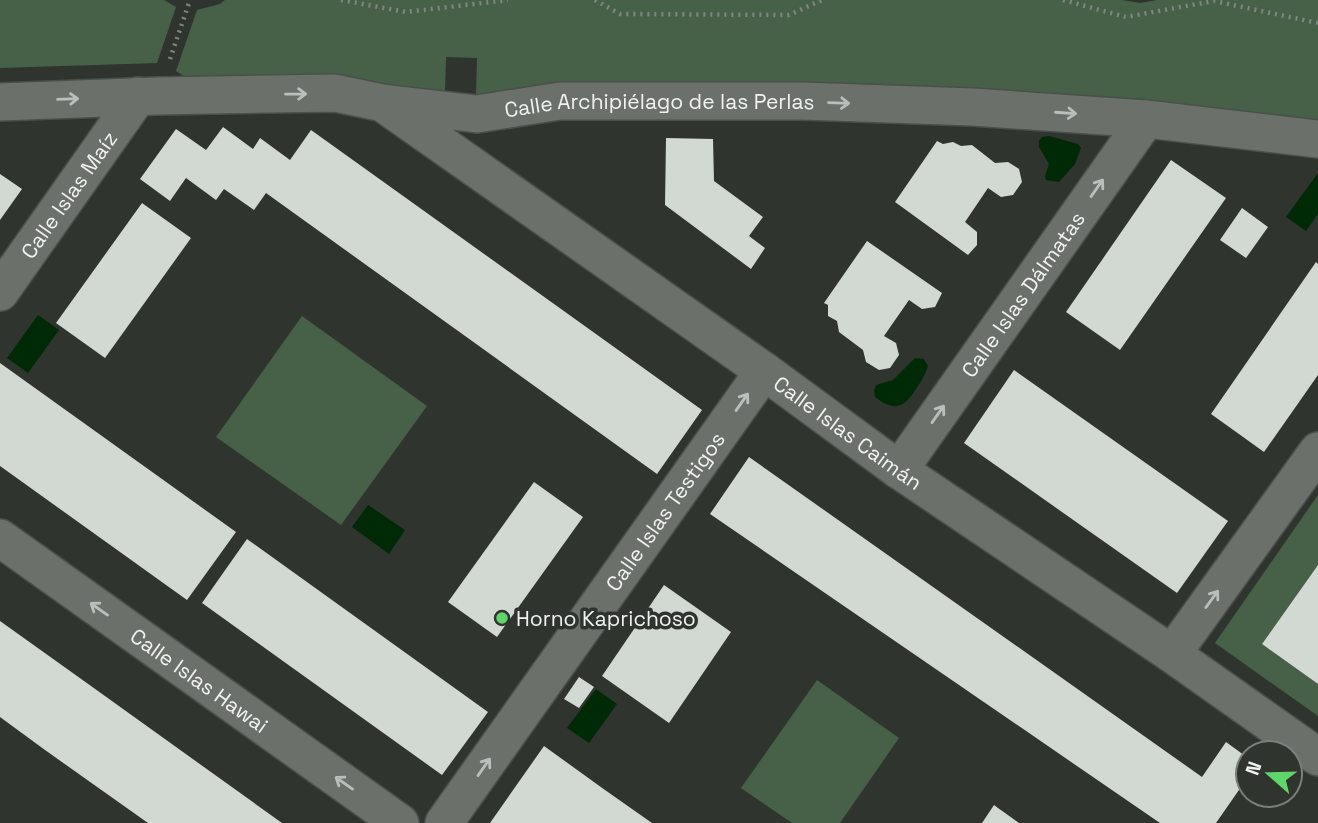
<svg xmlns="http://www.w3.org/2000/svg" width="1318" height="823" font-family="'Space Grotesk',sans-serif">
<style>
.green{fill:#476148}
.water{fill:#002905}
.building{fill:#d2d8d2}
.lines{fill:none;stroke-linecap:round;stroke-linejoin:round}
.street-casing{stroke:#4b4f4b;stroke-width:40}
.path{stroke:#828682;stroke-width:4.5;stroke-dasharray:2 5;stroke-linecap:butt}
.street{stroke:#6b706b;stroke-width:37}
.oneway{stroke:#bbbfbb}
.poi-dot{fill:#60d56a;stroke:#2f342f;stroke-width:2.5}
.labels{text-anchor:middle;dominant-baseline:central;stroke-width:7;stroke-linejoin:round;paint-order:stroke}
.street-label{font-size:21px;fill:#f0f3f0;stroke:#2f342f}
.poi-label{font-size:21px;fill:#f0f3f0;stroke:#2f342f;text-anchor:start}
</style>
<rect width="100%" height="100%" fill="#2f342f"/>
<g class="green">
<polygon points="0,0 164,0 176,7 157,63 0,68"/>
<polygon points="225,0 1122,0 1140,3 1157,0 1318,0 1318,122 1145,99 871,85 558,82 476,97 477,58 446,57 445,91 332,79 191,81 176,71 197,10 220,4"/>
<polygon points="302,316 427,406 341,525 216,437"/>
<polygon points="1318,495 1318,565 1262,644 1318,684 1318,716 1215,643"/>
<polygon points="817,680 899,738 840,823 792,823 741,788"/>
</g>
<g class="water">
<polygon points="1049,136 1078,144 1081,148 1075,164 1059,182 1046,180 1045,176 1049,164 1039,147 1039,141 1042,137"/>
<polygon points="1318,173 1318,214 1306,231 1286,217"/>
<polygon points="38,315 59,330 28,373 7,358"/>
<path d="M915 358 924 359 928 366C925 376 920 383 914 392 902 410 892 410 875 397L874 390 876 385 893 380Z"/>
<polygon points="368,505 405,530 389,554 352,527"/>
<polygon points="596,689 617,704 589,743 567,728"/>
</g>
<g class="building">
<polygon points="223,127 253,149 260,138 290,160 311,130 702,410 657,474 266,193 254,210 224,189 216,200 186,178 170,201 140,179 176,129 206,150"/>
<polygon points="666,138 713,139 714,181 763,217 749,236 765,248 751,269 665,205"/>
<polygon points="937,141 943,144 953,142 961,146 972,145 995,163 1008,162 1019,169 1022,182 1013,195 1001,197 988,188 965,222 977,232 977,245 968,255 895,202"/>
<polygon points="1171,160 1226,198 1120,350 1066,312"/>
<polygon points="0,174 22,189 0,220"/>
<polygon points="142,203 191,238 105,358 56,323"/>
<polygon points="1242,208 1268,227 1246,258 1220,240"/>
<polygon points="867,241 942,293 935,307 922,309 909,300 884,336 896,343 899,355 890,368 879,370 866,362 863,350 839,332 837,321 828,316 828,305 824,303"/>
<polygon points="1316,262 1318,264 1318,375 1264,452 1211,414"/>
<polygon points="0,363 236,532 187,600 0,466"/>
<polygon points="1014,370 1228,521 1177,593 964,443"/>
<polygon points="749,457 1202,777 1226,742 1248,758 1248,777 1216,823 1160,823 710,514"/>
<polygon points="534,482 583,517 497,637 448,602"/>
<polygon points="247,539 488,712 442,775 202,603"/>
<polygon points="1318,565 1318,684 1262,644"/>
<polygon points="664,585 731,632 669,723 602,676"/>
<polygon points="0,621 91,686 282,823 148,823 45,750 0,717"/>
<polygon points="579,677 594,687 579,708 564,699"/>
<polygon points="544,746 605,790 652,823 490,823"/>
<polygon points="994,805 998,808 1019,823 982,823"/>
</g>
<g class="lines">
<g class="street-casing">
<g id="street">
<path id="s1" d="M0 102 157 96 335 93 383 103 477 114 560 101H803L973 107 1146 119 1318 139"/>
<path id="s2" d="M387 106 764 371 899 470 1172 654 1318 757"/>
<path id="s3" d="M0 292 138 96"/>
<path id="s4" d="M899 470 1146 119"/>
<path id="s5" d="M0 538 400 823"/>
<polyline points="1172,654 1318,451"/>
<path id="s6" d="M444 823 764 371"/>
</g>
</g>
<g class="path">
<polyline points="341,0 406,12 508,0"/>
<polyline points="595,0 620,14 789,15 822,0"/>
<polyline points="1063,0 1126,17 1214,1 1318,23"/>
<polyline points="170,59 190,0"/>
</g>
<use href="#street" class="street"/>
</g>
<defs><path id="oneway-shaft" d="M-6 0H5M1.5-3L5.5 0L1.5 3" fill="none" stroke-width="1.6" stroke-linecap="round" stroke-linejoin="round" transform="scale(1.75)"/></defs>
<g class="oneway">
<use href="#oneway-shaft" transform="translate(296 94) rotate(-1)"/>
<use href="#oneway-shaft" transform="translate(68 99) rotate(-2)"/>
<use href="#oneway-shaft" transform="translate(839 103) rotate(2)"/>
<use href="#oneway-shaft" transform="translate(1066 113) rotate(4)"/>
<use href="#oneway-shaft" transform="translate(1097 188) rotate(-55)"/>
<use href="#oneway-shaft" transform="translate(742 402) rotate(-55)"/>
<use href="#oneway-shaft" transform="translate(938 414) rotate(-55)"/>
<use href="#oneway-shaft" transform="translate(1212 599) rotate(-54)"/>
<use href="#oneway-shaft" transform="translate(99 609) rotate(-145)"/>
<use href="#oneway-shaft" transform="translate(484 767) rotate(-55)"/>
<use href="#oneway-shaft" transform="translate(344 783) rotate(-145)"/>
</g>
<circle class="poi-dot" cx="502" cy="618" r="7"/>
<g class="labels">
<g class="street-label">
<text stroke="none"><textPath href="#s1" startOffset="662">Calle Archipiélago de las Perlas</textPath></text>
<text stroke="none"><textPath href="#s3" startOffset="119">Calle Islas Maíz</textPath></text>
<text stroke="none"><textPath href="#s4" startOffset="215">Calle Islas Dálmatas</textPath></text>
<text stroke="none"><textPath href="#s2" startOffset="565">Calle Islas Caimán</textPath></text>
<text stroke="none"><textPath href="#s6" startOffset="382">Calle Islas Testigos</textPath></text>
<text stroke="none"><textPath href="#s5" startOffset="245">Calle Islas Hawai</textPath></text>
</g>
<g class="poi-label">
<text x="516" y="618">Horno Kaprichoso</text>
</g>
</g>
<g transform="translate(1269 774) rotate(290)"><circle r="33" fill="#2f342f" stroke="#7c807c" stroke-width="2"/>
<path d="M0-5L12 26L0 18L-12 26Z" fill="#60d56a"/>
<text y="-10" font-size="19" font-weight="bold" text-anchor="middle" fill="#f0f3f0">N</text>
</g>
</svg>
